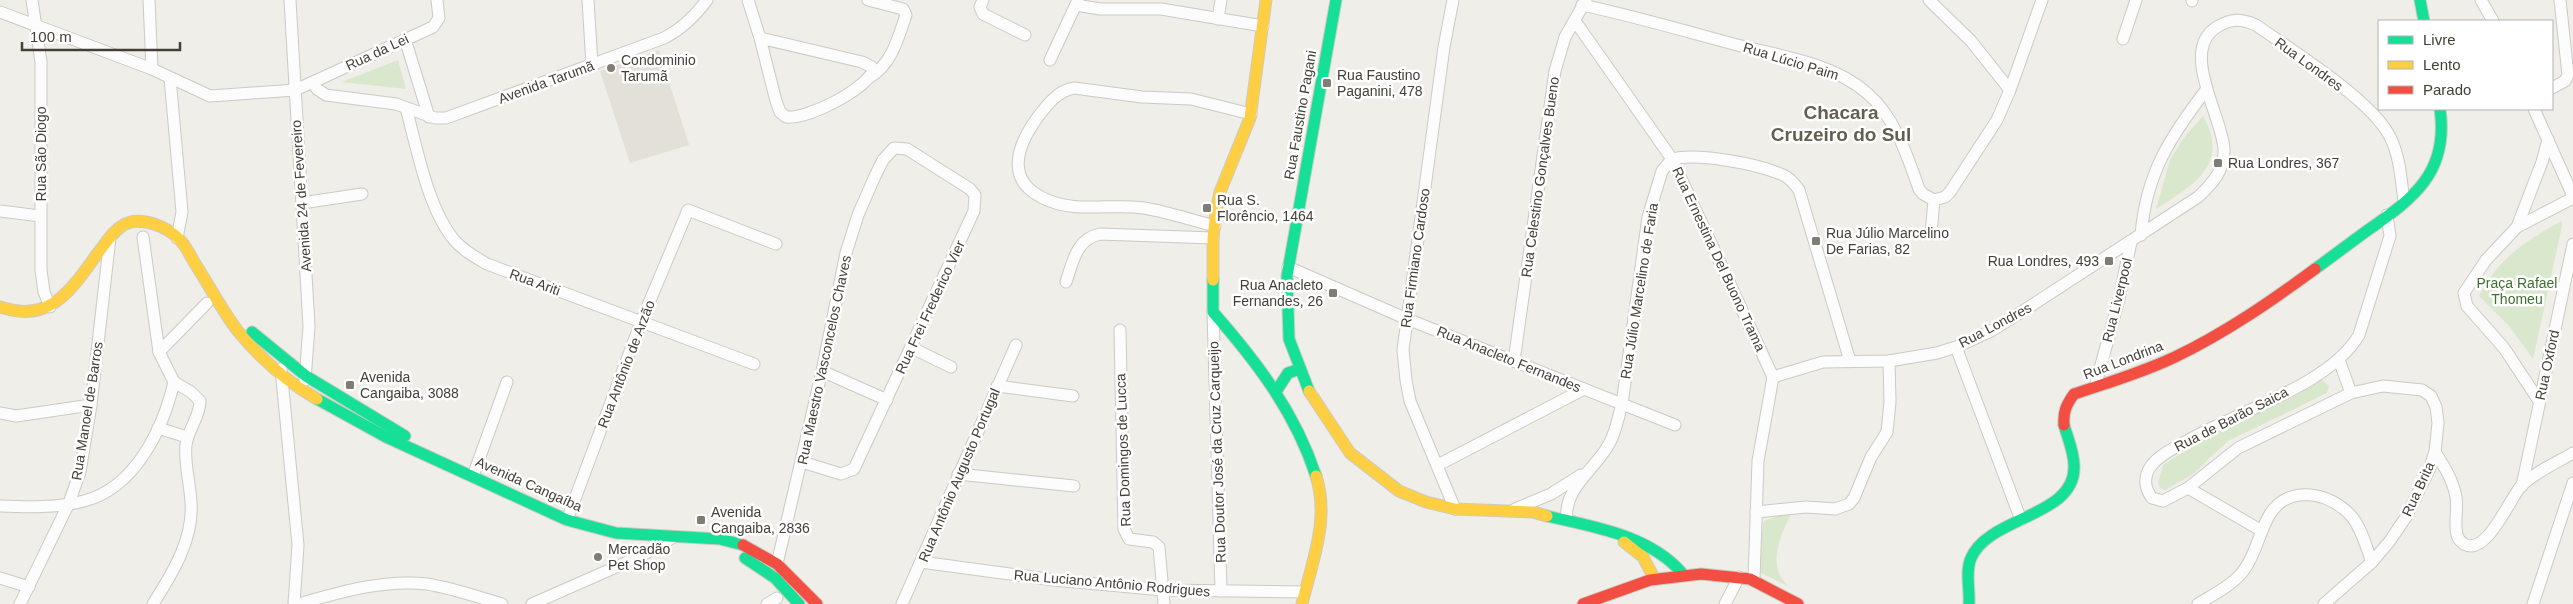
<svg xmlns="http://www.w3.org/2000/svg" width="2573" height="604" font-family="Helvetica,sans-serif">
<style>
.residential{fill:#e3e0d8}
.green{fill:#d9e7cc}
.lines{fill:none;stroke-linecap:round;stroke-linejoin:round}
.street-casing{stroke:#cbcac5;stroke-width:13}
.fast-casing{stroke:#cdcbc1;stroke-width:13}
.slow-casing{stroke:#cdcbc1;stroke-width:13}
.jam-casing{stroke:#cdcbc1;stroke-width:13}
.street{stroke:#fdfcfc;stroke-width:11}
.fast{stroke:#16e098;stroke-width:11}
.slow{stroke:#ffcf43;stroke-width:11}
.jam{stroke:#f24e42;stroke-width:11}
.poi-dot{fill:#807d75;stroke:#fff;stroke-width:2}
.labels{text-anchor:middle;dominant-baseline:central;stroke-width:5;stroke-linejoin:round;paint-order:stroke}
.street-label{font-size:14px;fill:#444037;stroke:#fff}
.poi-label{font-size:14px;fill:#444037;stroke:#fff;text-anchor:start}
.park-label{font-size:14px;fill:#3f6f30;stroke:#fff}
.district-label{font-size:19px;font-weight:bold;fill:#655f4f;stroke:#fff}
</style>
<rect width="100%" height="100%" fill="#efeee9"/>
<polygon class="residential" points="659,50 689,145 630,163 600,71"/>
<g class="green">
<polygon points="398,60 406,89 342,82"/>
<path d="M2203 116C2231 165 2192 186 2156 209L2170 160 2183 139Z"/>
<path d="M2562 221V226L2533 359 2510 327 2479 296C2499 258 2526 240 2562 221Z"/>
<polygon points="2321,379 2329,386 2327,393 2228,441 2193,474 2165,490 2160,488 2158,483 2163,465 2206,438 2291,398"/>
<path d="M1793 511C1784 527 1771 554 1779 573 1780 577 1785 582 1788 586L1761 573V538L1764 521Z"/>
</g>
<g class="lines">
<g class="street-casing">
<g id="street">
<polyline points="32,0 41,62 41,270 44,292 50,307"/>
<polyline points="149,0 152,69"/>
<polyline points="290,0 309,326 305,380"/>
<polyline points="588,0 592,65"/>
<path d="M748 0 760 38 776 101 780 112 786 117C808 119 863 91 873 71L872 67 862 62 760 38"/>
<path d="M868 0 903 9 906 15C898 38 892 64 870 77"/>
<polyline points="983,0 980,7 983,14 1025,35"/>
<polyline points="1453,0 1444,47 1403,350 1406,380 1410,401 1455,509"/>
<polyline points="1929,0 1971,41 2010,90"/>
<polyline points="2481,0 2493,21"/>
<polyline points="2192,1 2192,0"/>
<polyline points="1076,5 1100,9 1161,9 1263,26"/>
<path d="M1582 5C1634 16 1685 31 1737 45 1780 56 1833 63 1867 93 1895 117 1907 155 1919 189L1923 194 1934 200 1931 234"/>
<polyline points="0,12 152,69 210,96 295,90 313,82 433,27 439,18 437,0"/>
<polyline points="1218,19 1221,0"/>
<polyline points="1575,21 1672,159 1773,377"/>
<polyline points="405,39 429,117"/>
<polyline points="2123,39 2136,0"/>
<polyline points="1050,60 1078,0"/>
<polyline points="170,78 182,212 177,238"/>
<path d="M313 82 317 89 326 95 396 104 435 118H446L664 38C682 29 695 16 707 0"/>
<polyline points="2552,88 2565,81 2568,75 2560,0"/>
<path d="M406 108C417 148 428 210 455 241 464 251 475 257 487 264L754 364"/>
<polyline points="2534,109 2573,196"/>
<polyline points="1934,200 1945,197 1950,192 1997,120 2010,90 2042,0"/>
<polyline points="302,203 362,194"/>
<polyline points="0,211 40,216"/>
<path d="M1215 226C1191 220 1168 212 1144 208 1111 203 1074 214 1043 198 1005 180 1017 146 1037 118 1047 105 1057 91 1074 88L1142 97 1191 99 1251 114"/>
<polyline points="2517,227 2542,162 2548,140"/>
<path d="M2141 235C2146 174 2170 137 2206 90"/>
<polyline points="143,237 159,352 174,382"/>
<polyline points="1288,267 1407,319 1675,425"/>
<path d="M1066 282C1073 262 1076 239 1100 234L1213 238"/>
<polyline points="1213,312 1221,591"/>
<polyline points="1120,330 1124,529 1129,539 1153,542 1159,547 1164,604"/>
<polyline points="1956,347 2021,520"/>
<polyline points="912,348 951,367"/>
<polyline points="159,352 207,303"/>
<polyline points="2339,360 2351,393"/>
<polyline points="1514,361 1555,71 1565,37 1586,0"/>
<polyline points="281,369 298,545 294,604"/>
<polyline points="822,371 887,400"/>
<path d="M1773 377 1823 362 1889 361 1937 353 1956 347 1991 331 2023 311 2198 197C2212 184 2225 170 2224 149 2222 116 2179 50 2217 27 2231 18 2241 19 2256 25 2291 50 2370 99 2389 135 2400 155 2401 179 2404 202"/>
<polyline points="997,386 1073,396"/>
<polyline points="2095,387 2119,299 2131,242"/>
<polyline points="2539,401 2504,348 2467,306 2464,293 2486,260 2517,227 2573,198"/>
<polyline points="0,413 16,416 91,405"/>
<polyline points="158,428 187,437"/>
<path d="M2435 452C2444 466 2453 480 2456 497 2458 509 2454 523 2457 535 2458 539 2461 542 2464 544 2486 557 2509 500 2521 486 2535 472 2556 463 2573 453"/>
<polyline points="1438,465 1584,389"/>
<polyline points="958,474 1074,486"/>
<polyline points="473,476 507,382"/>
<polyline points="2522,486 2573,244"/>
<polyline points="2188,488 2262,531"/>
<path d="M0 506C26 507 58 508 84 501 135 488 163 429 174 382L191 392 200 401C200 417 188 429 186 445 184 463 190 483 191 502 194 539 172 574 153 604"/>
<polyline points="1515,509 1551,494 1581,475"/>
<polyline points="1756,512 1806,507 1835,509 1849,504 1854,498 1871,457 1887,432 1890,402 1889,361"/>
<polyline points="567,520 641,322 688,210 776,244"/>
<path d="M1567 520C1563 488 1595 470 1609 444 1616 432 1618 418 1622 404L1648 217 1662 171 1672 159C1698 153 1753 163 1778 173 1788 176 1793 182 1799 190L1850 361"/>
<polyline points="921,562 1054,580 1163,590 1304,592"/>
<polyline points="777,564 822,371 846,253 858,215 875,176 883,160 894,148 907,149 970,189 975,195 974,211 854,469 841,474 802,462"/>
<polyline points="0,578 29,587"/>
<polyline points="1754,580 1758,461 1773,377"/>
<polyline points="20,604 69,503 80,472 91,405 110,238"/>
<path d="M299 604C339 592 385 579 427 584 452 588 478 597 502 604"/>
<polyline points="532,604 641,556 672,538"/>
<polyline points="767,604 777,598"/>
<polyline points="902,604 1016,345"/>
<polyline points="1725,604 1739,577"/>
<path d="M2198 604C2214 594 2233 585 2244 570 2256 554 2259 532 2270 514 2289 484 2331 492 2352 517 2362 529 2366 547 2372 562"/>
<path d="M2324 604 2372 562 2389 542 2406 517 2429 470 2435 452 2438 423 2436 407 2431 396 2422 390 2383 386 2351 393 2238 448 2188 488 2163 501 2152 498C2145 489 2143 477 2151 466 2158 456 2174 448 2185 442 2235 412 2329 386 2359 335L2390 236 2387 215"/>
<polyline points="2533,604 2573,483"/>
</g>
</g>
<g class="fast-casing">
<g id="fast">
<polyline points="2420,0 2424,21"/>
<path d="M2315 269C2333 256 2350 243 2368 230 2414 198 2449 172 2440 109"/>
<path d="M1213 280V312C1257 362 1295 412 1316 476"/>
<polyline points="252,332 306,376 405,436"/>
<polyline points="1277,390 1288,373 1300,369"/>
<polyline points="1309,391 1289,339 1287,276 1336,0"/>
<polyline points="317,399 386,437 567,520 616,533 720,539 743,545"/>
<path d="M1547 516C1594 527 1649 535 1682 573"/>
<polyline points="745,558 775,578 799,604"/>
<path d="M1969 604C1970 589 1965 572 1971 558 1989 516 2076 517 2074 466 2074 452 2068 439 2064 425"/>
</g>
</g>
<g class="slow-casing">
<g id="slow">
<polyline points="1213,280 1213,238 1216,211 1220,192 1250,118 1266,0"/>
<path d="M0 307C53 325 73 286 101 249 108 240 114 230 125 224 142 216 168 227 180 240 186 246 190 255 194 262 209 285 221 309 237 330 259 357 287 382 317 399"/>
<polyline points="1309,391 1350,453 1399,491 1426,502 1455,509 1533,512 1547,516"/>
<polyline points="1624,542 1643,557 1654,578"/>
<path d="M1302 604C1312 562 1330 519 1316 476"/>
</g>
</g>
<g class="jam-casing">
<g id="jam">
<path d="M2064 425C2063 412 2066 405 2074 394 2108 383 2143 372 2175 357 2225 333 2270 302 2315 269"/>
<polyline points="743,545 777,564 817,604"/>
<polyline points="1583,604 1650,580 1701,574 1750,579 1798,604"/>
</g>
</g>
<use href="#street" class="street"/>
<use href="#fast" class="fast"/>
<use href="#slow" class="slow"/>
<use href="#jam" class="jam"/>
</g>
<g class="poi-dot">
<circle cx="611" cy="68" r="5"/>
<rect x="1322" y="78" width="10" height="10" rx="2.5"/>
<rect x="2213" y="158" width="10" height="10" rx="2.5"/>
<rect x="1202" y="203" width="10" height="10" rx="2.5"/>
<rect x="1811" y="236" width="10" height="10" rx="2.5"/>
<rect x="2104" y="256" width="10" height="10" rx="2.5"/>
<rect x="1328" y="288" width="10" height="10" rx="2.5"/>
<rect x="345" y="380" width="10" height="10" rx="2.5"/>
<rect x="696" y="515" width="10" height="10" rx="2.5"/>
<circle cx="598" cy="557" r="5"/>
</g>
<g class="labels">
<g class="street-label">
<text transform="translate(377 52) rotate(-25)">Rua da Lei</text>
<text transform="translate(1791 61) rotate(17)">Rua Lúcio Paim</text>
<text transform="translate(2309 64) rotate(36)">Rua Londres</text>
<text transform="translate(546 82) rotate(-20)">Avenida Tarumã</text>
<text transform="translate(1300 115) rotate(-80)">Rua Faustino Pagani</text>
<text transform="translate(41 154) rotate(-90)">Rua São Diogo</text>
<text transform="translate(1540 177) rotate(-82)">Rua Celestino Gonçalves Bueno</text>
<text transform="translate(301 196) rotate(-94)">Avenida 24 de Fevereiro</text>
<text transform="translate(1415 258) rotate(-82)">Rua Firmiano Cardoso</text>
<text transform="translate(1719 259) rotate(65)">Rua Ernestina Del Buono Trama</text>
<text transform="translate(535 282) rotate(20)">Rua Ariti</text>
<text transform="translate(1639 291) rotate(-81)">Rua Júlio Marcelino de Faria</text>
<text transform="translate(2117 300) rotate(-76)">Rua Liverpool</text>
<text transform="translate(930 307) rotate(-65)">Rua Frei Frederico Vier</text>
<text transform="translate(1995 325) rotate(-28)">Rua Londres</text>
<text transform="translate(1509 359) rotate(22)">Rua Anacleto Fernandes</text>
<text transform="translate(824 360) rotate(-78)">Rua Maestro Vasconcelos Chaves</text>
<text transform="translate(2123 360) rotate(-21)">Rua Londrina</text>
<text transform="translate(626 364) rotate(-69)">Rua Antônio de Arzão</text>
<text transform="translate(2547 365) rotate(-78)">Rua Oxford</text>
<text transform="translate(87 411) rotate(-81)">Rua Manoel de Barros</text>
<text transform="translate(2231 419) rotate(-27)">Rua de Barão Saica</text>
<text transform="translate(1123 450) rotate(-92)">Rua Domingos de Lucca</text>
<text transform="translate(1217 452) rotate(-92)">Rua Doutor José da Cruz Carqueijo</text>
<text transform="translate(959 475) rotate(-67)">Rua Antônio Augusto Portugal</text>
<text transform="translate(529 484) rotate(24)">Avenida Cangaíba</text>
<text transform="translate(2418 489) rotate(-65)">Rua Brita</text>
<text transform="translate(1112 583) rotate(5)">Rua Luciano Antônio Rodrigues</text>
</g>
<g class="poi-label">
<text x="621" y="60">Condominio<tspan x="621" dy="16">Tarumã</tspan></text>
<text x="1337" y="75">Rua Faustino<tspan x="1337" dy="16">Paganini, 478</tspan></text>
<text x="2228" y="163">Rua Londres, 367</text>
<text x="1217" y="200">Rua S.<tspan x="1217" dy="16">Florêncio, 1464</tspan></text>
<text x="1826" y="233">Rua Júlio Marcelino<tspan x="1826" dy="16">De Farias, 82</tspan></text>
<text x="2099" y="261" text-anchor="end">Rua Londres, 493</text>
<text x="1323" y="285" text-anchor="end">Rua Anacleto<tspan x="1323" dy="16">Fernandes, 26</tspan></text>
<text x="360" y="377">Avenida<tspan x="360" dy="16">Cangaiba, 3088</tspan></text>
<text x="711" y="512">Avenida<tspan x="711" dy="16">Cangaiba, 2836</tspan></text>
<text x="608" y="549">Mercadão<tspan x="608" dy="16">Pet Shop</tspan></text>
</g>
<g class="park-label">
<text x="2517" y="283">Praça Rafael<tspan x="2517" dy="16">Thomeu</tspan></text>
</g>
<g class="district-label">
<text x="1841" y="112">Chacara<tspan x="1841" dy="22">Cruzeiro do Sul</tspan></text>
</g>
</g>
<rect x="2378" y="20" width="175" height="90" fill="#ffffff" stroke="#b4b3af"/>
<rect x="2388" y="36" width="25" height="8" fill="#16e098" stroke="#b4b3af"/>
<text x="2423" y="45" font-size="15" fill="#444037">Livre</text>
<rect x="2388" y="61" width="25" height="8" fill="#ffcf43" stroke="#b4b3af"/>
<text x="2423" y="70" font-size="15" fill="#444037">Lento</text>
<rect x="2388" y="86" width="25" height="8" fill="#f24e42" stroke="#b4b3af"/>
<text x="2423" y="95" font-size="15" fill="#444037">Parado</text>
<path d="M22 42v8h158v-8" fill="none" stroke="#444037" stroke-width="2.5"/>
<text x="30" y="42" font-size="15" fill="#444037" stroke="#ffffff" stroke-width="4" paint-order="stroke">100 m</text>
</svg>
